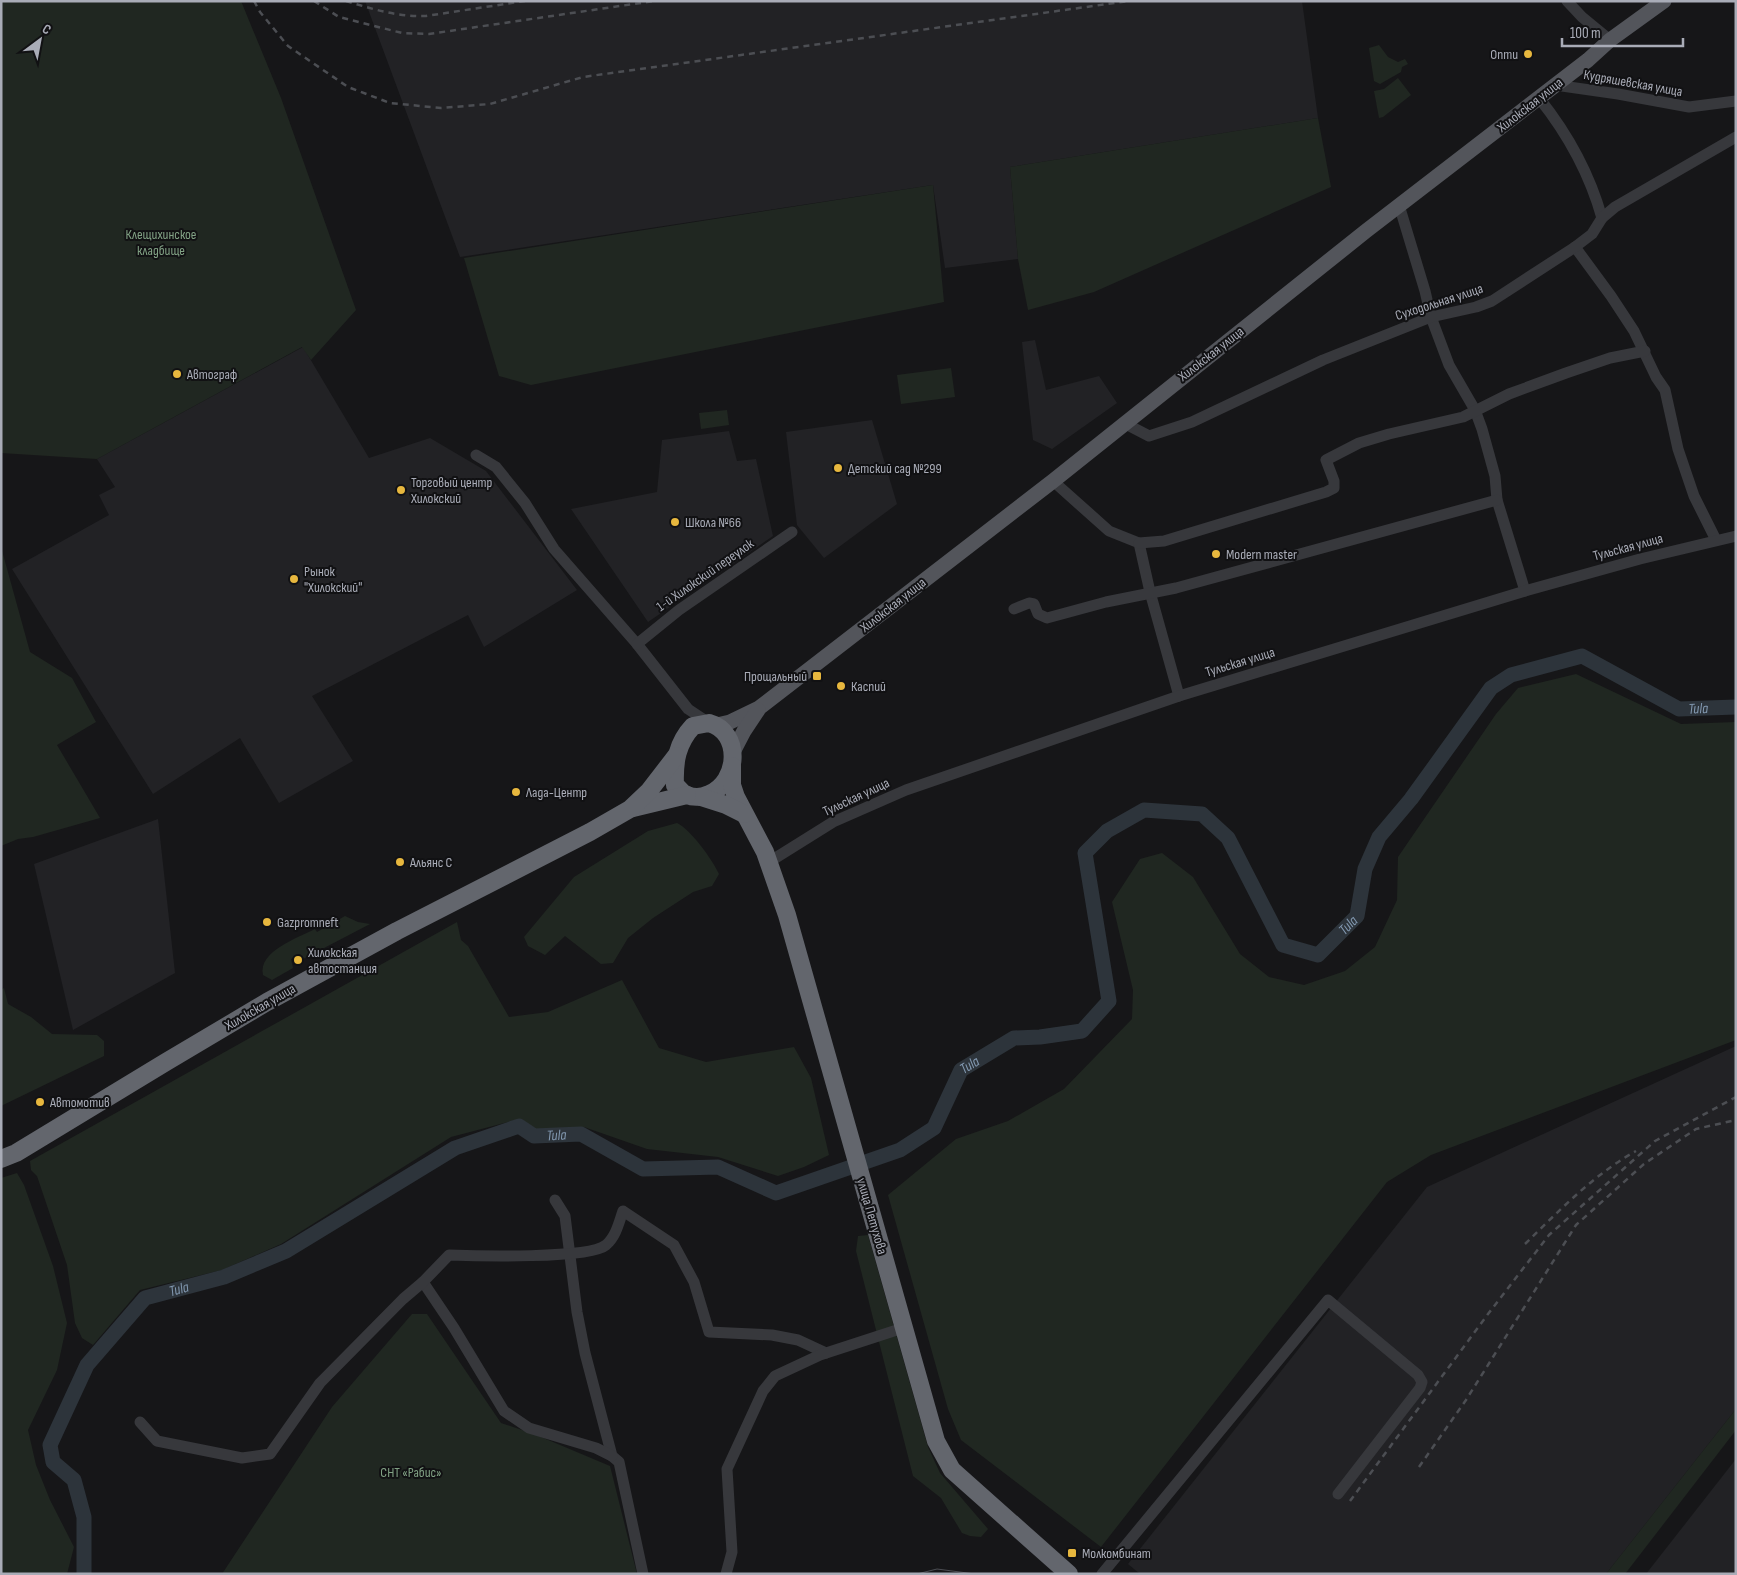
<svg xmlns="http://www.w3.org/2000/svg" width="1737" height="1575" font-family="'Sofia Sans Condensed',sans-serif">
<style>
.built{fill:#222225}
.green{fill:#202721}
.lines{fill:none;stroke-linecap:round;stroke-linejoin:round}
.river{stroke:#2d343b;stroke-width:15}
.minor{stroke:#37383c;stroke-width:11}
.major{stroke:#53555b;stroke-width:15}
.highway{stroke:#63666d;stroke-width:18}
.tram{stroke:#4c4e53;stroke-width:1}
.rail{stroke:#4c4e53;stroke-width:2.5;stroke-dasharray:6 5;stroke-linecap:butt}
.poi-dot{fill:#e7b73e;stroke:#111113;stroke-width:2}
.labels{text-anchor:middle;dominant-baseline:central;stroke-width:4;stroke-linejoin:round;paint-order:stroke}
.poi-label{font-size:14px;fill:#a9acb7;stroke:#111113;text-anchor:start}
.street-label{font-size:14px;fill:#a9acb7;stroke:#111113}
.park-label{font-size:14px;fill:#81a184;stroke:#111113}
.water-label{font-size:15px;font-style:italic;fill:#8298b0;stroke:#111113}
</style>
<rect width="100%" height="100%" fill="#161618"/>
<g class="built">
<polygon points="365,1 1302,1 1318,118 1010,167 1018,259 945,268 933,185 460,257"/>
<polygon points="1035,340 1046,390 1099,376 1117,403 1052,449 1033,440 1022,342"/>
<polygon points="303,347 369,458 430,438 486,471 577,590 484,647 468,615 312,696 353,761 279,803 240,738 153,794 12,569 109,515 99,495 115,487 97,459"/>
<polygon points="872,420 897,504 824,558 797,525 786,432"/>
<polygon points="729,431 737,461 756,459 773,536 648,622 571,509 657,492 662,440"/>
<polygon points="158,819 175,973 73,1030 34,864"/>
<polygon points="1736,1046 1736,1409 1606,1574 1140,1574 1128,1564 1427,1187"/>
<polygon points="1736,1459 1736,1574 1646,1574"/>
</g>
<g class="green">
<polygon points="1,1 241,1 281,98 356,310 311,360 302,347 97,459 1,453"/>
<polygon points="1379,45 1388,57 1398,62 1405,59 1408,64 1402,67 1401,72 1380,84 1374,81 1369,48"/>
<polygon points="1398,78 1411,95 1383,117 1379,118 1374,91 1384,89"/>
<polygon points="1318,118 1331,187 1094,292 1028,310 1018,259 1010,167"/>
<polygon points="933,185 944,302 531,385 499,376 464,258"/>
<polygon points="951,368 955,397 901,404 897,375"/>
<polygon points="727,410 729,425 701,429 699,413"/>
<polygon points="1,547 30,652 72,678 96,722 57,745 100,818 33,837 18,839 1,846"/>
<polygon points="1576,674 1681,724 1736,722 1736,1040 1431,1155 1387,1182 1101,1547 961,1440 948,1409 888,1195 956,1139 1008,1121 1064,1089 1132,1019 1133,990 1112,902 1140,859 1162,853 1193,877 1240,954 1269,977 1304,985 1345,971 1375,947 1397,900 1398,857 1496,714 1518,688"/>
<path d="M677 823C691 830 712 859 719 874L712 886 693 892 653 918 628 938 613 963 601 964 565 936 545 955 528 946 524 937 574 877 648 831Z"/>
<path d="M345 916 358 922 370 924 303 959 300 954 291 959 293 968 272 980 263 975C258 951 298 938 315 929L317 932Z"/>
<polygon points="457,922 461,940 468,946 509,1017 548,1012 622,980 659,1048 706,1062 794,1047 811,1078 829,1155 804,1167 778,1176 718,1157 647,1149 584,1127 538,1130 519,1119 451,1137 281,1244 222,1270 140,1290 93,1345 82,1338 75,1323 67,1265 37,1176 31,1170 30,1161"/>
<polygon points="4,988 8,1004 31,1017 52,1034 97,1035 104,1041 104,1056 1,1106 1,990"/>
<polygon points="17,1173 24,1185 53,1266 67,1323 57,1370 28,1430 36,1465 50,1500 74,1547 67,1574 1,1574 1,1178"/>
<polygon points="868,1235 928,1447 940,1473 988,1529 981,1537 970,1536 962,1533 941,1498 913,1476 856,1251 858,1236"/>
<polygon points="412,1314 427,1314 501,1423 534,1434 610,1466 637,1574 222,1574 332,1407"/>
<polygon points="1736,1409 1736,1430 1625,1574 1606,1574"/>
</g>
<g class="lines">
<path class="river" id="s1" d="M84 1574V1517L74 1480 53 1462 50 1445 87 1365 145 1298 224 1277 286 1251 455 1148 519 1126 534 1136 581 1134 643 1169 718 1167 776 1193 900 1150 934 1128 961 1070 1014 1038 1040 1037 1082 1031 1109 1001 1085 853 1107 831 1144 810 1202 814 1228 838 1283 945 1318 955 1357 916 1365 869 1379 837 1411 799 1491 688 1511 675 1582 656 1679 709 1736 707"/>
<g class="minor">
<polyline points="1567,1 1582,17 1610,40"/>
<polyline points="1555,85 1618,94 1689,107 1736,101"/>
<path d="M1539 98C1567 133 1590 175 1602 218"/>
<polyline points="1399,205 1425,291 1431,317 1449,365 1475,410 1482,429 1495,476 1497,500 1525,591"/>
<polyline points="1575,247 1611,296 1634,331 1656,377 1665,390 1678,449 1694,496 1716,540"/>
<polyline points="1124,423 1149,436 1192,422 1323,360 1431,317 1476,307 1492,301 1575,247 1592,234 1602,218 1615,207 1736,137"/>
<polyline points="476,455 496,467 525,503 554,549 637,644 688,709 709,723"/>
<polyline points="1053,481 1109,531 1139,543 1150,592 1179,696"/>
<polyline points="1139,543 1164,541 1326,492 1334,488 1334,481 1326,460 1359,443 1389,434 1463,417 1509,394 1566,373 1610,358 1645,351"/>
<polyline points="1014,609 1029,603 1034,604 1038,614 1047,618 1106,602 1176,588 1497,500"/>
<polyline points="637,644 679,610 792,532"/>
<polyline points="769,862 833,822 906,790 1179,696 1525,591 1640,559 1736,536"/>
<polyline points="555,1200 565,1216 577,1312 585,1353 612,1456 619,1462 643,1574"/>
<polyline points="423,1282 454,1328 504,1411 529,1428 596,1448 612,1456"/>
<path d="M140 1422 157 1441 242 1458 270 1454 320 1383 403 1299 423 1282 449 1255C475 1256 590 1259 606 1245 616 1237 619 1222 623 1211L674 1245 694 1282 709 1332 772 1335 798 1340 826 1353"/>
<polyline points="726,1574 732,1552 727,1469 763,1391 775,1376 820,1355 903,1328"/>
<polyline points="1102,1574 1328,1300 1418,1375 1422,1382 1420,1388 1338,1494"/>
</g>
<g class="major">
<polyline points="717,725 730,722 759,708 1053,481 1366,231 1588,60 1610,40 1664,1"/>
<polyline points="732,754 744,731 758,710"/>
</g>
<g class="highway">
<path d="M709 723C742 732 739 782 709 794 703 797 694 798 687 795 683 794 679 788 675 785 674 762 677 743 693 726Z"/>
<polyline points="732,766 732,785 736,797 765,852 787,915 936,1441 952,1470 1069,1574"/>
<polyline points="701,797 726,805 744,814"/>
<polyline points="633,808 687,795"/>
<polyline points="1,1159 16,1153 166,1062 267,1002 397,931 590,832 630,809 649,791 676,756"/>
</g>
<polyline class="tram" points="917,1574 937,1569 975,1574"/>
<g class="rail">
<polyline points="254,1 260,12 288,46 348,87 390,103 441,108 490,104 583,77 1129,1"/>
<polyline points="314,1 339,17 402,33 429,34 654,1"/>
<path d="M346 1C372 9 398 17 426 16L525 1"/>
<path d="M1525 1244C1559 1211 1593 1175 1636 1151"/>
<polyline points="1419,1467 1466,1400 1576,1225 1644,1164 1696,1129 1736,1120"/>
<polyline points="1350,1501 1488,1314 1549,1235 1655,1141 1736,1097"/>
</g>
</g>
<g class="poi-dot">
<circle cx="1528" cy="54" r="5"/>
<circle cx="177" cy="374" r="5"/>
<circle cx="838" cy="468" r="5"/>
<circle cx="401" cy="490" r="5"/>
<circle cx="675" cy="522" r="5"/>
<circle cx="1216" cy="554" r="5"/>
<circle cx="294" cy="579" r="5"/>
<rect x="812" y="671" width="10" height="10" rx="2.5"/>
<circle cx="841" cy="686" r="5"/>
<circle cx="516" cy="792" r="5"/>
<circle cx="400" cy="862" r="5"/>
<circle cx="267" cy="922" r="5"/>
<circle cx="298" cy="960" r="5"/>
<circle cx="40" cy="1102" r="5"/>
<rect x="1067" y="1548" width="10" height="10" rx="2.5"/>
</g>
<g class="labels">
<g class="poi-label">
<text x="1518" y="54" text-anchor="end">Опти</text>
<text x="187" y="374">Автограф</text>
<text x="848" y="468">Детский сад №299</text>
<text x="411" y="482">Торговый центр<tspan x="411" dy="16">Хилокский</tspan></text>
<text x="685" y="522">Школа №66</text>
<text x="1226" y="554">Modern master</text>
<text x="304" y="571">Рынок<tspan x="304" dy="16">"Хилокский"</tspan></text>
<text x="807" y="676" text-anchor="end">Прощальный</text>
<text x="851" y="686">Каспий</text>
<text x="526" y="792">Лада-Центр</text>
<text x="410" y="862">Альянс С</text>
<text x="277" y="922">Gazpromneft</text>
<text x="308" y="952">Хилокская<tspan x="308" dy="16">автостанция</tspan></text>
<text x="50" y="1102">Автомотив</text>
<text x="1082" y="1553">Молкомбинат</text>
</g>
<g class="street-label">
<text transform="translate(1633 83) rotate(10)">Кудряшевская улица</text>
<text transform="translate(1530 105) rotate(-38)">Хилокская улица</text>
<text transform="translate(1439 302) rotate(-18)">Суходольная улица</text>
<text transform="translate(1211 354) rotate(-38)">Хилокская улица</text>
<text transform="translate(1628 547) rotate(-15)">Тульская улица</text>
<text transform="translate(705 575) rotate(-35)">1-й Хилокский переулок</text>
<text transform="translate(893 605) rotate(-38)">Хилокская улица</text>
<text transform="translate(1240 662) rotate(-17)">Тульская улица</text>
<text transform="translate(856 797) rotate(-25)">Тульская улица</text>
<text transform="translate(260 1007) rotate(-30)">Хилокская улица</text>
<text transform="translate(872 1216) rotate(74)">улица Петухова</text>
</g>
<g class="park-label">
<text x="161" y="234">Клещихинское<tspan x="161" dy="16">кладбище</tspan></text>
<text x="411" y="1472">СНТ «Рабис»</text>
</g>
<g class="water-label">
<text stroke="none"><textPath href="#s1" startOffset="2438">Tula</textPath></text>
<text stroke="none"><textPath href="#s1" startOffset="1929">Tula</textPath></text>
<text stroke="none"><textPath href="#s1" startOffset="1252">Tula</textPath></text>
<text stroke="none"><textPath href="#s1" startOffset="772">Tula</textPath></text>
<text stroke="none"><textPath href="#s1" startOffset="352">Tula</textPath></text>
</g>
</g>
<rect width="1737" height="1575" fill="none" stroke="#a9acb7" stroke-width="5"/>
<g transform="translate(40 40) rotate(32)" stroke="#111113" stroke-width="4" paint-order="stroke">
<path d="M0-4L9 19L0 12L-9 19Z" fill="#a9acb7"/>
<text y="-8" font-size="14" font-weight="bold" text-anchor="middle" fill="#a9acb7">С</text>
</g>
<path d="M1562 38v8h121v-8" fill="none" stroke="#a9acb7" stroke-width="2.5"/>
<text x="1570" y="38" font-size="15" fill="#a9acb7" stroke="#111113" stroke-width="4" paint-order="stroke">100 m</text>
</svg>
